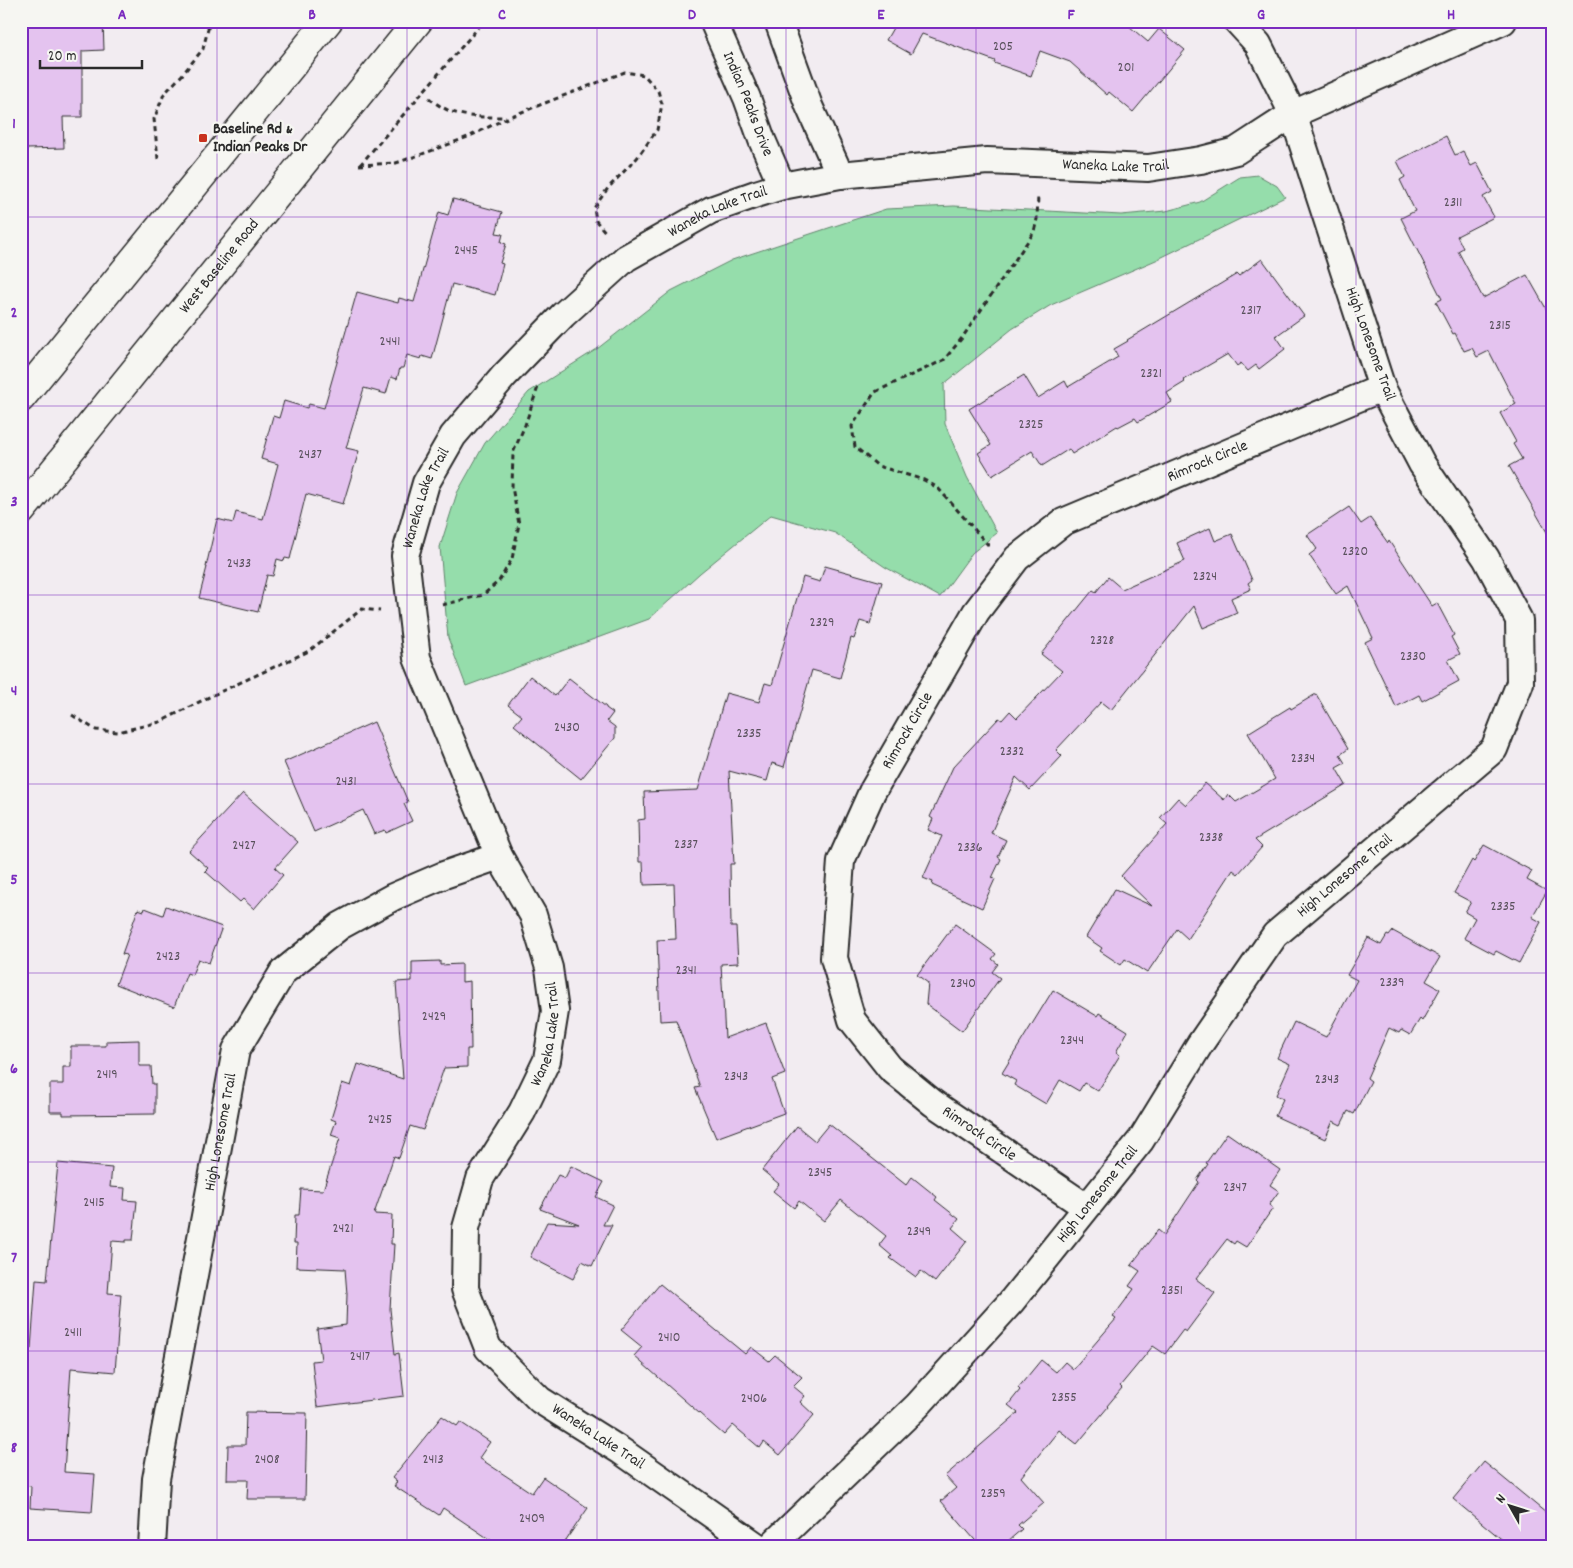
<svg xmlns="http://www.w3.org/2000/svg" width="1573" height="1568" font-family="Dekko,sans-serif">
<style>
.green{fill:#95ddab;stroke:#60846b}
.building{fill:#e4c3ef;stroke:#2b2b2b}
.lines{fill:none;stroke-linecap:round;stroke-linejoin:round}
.street-casing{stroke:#2b2b2b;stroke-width:30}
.secondary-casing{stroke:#2b2b2b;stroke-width:31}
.path{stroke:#2b2b2b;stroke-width:3;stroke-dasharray:5 4;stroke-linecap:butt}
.street{stroke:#f6f6f2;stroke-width:26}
.secondary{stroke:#f6f6f2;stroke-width:28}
.grid{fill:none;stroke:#7b2cbf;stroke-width:1;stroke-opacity:0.55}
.poi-dot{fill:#c8321e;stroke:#f6f6f2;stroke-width:2}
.labels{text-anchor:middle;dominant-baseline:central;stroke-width:4.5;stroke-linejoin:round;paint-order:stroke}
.number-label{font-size:14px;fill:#59515c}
.street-label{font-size:16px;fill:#2b2b2b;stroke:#f6f6f2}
.poi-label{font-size:16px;font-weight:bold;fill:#2b2b2b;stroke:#f6f6f2;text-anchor:start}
.neatline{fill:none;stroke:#7b2cbf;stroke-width:2}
.grid-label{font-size:16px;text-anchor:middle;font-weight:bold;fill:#7b2cbf}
</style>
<rect width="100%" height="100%" fill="#f2ecf1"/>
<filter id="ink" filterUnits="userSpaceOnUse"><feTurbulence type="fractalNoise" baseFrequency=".02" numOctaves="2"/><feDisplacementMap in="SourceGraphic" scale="10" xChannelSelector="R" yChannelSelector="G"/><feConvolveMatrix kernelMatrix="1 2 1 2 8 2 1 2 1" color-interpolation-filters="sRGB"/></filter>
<g filter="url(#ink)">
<polygon class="green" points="1258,175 1277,186 1285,197 1156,260 1051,305 1012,329 944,384 945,424 967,477 997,533 972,553 940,597 885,567 835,533 771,515 700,573 649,619 466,686 448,638 440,547 457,493 485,443 529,392 597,349 671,291 732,260 886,209 954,206 1121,215 1166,211 1200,202 1240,177"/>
<g class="building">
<polygon points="21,21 103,21 104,50 82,51 82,117 63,117 64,148 27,149 27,148 21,148"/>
<polygon points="897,21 1123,21 1148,42 1159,29 1185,50 1133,112 1109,92 1107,95 1070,62 1040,51 1031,76 994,63 995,61 922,34 911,54 886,40"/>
<polygon points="1446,136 1455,155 1463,151 1471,166 1477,163 1492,192 1483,197 1494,217 1457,236 1463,248 1458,251 1483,298 1527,275 1552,319 1552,541 1509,466 1522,459 1513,444 1516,442 1500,413 1516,404 1489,351 1477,357 1472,348 1464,351 1455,333 1453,334 1436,302 1442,299 1401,218 1415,211 1400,180 1405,177 1397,161"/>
<polygon points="453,199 502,212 496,233 503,234 501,242 506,244 500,263 503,264 495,295 452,284 432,359 422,356 421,359 407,355 403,368 400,368 397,379 391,377 386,394 364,388 346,448 359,451 343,504 306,494 290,559 285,558 284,561 277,559 273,576 267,575 258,612 199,598 207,567 206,567 217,519 233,523 236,512 263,519 278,464 261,459 273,416 279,418 284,401 307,408 309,404 324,408 357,292 398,303 399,298 414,302 439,212 448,215"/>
<polygon points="1262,259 1304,316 1276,336 1285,349 1259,369 1256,365 1248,371 1241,363 1237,366 1228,354 1183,380 1185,382 1167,393 1172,402 1138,422 1135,418 1118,427 1117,426 1072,454 1069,449 1042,466 1032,451 992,476 978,453 991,445 969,409 1024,375 1038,398 1065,381 1068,387 1118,357 1114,349 1128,341 1127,340 1237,274 1239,276"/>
<polygon points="1349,507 1361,524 1370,518 1388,543 1389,541 1432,606 1437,603 1454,635 1451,637 1460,654 1448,660 1459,681 1422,701 1419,695 1396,707 1365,642 1373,638 1348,586 1336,594 1309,555 1317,549 1307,535"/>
<polygon points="1210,528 1215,541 1232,534 1252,580 1248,583 1251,589 1231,598 1237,613 1203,628 1194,606 1111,710 1101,702 1056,750 1062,756 1030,790 1016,777 991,833 1006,840 998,857 1001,859 992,878 995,879 982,908 932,885 933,882 923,878 942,836 928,830 933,819 930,817 953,767 999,718 1002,720 1010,711 1017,718 1062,671 1041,654 1093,590 1096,592 1108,577 1122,589 1185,561 1177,543"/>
<polygon points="825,566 882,582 870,624 860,621 854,639 851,638 840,678 812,670 784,767 772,763 767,781 729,771 734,864 730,864 731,927 736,927 738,963 721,964 725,1038 766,1023 785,1074 772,1079 784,1113 716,1138 695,1088 700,1087 676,1020 660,1021 657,940 676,939 674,884 644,885 643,862 639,862 638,820 645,819 644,792 698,790 726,693 759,702 765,683 772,685 803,577 820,582"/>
<polygon points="530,676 555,696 569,678 606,707 606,708 613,713 607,721 615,727 615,738 581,779 514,725 522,716 508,705"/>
<polygon points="1316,694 1348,749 1340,755 1345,763 1336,768 1346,785 1255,840 1262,847 1238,874 1233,870 1188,939 1177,929 1147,973 1125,959 1121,965 1100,951 1102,948 1086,937 1115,889 1152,906 1121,876 1167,824 1160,818 1178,798 1186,805 1205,783 1224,800 1228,794 1236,802 1275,779 1248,733 1290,707 1291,709"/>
<polygon points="374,722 408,802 404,804 412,821 386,833 385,830 374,834 363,810 314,832 284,762"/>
<polygon points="243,793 298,842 275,868 283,875 254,909 243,899 240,902 205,871 208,868 189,851"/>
<polygon points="1484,845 1532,871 1527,880 1547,891 1532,917 1541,922 1519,963 1496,951 1494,954 1464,938 1475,918 1465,912 1471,902 1454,893 1472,860 1474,862"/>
<polygon points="166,906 222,927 209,963 198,959 192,975 187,973 174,1007 116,984 127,955 122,954 138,909 144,911 145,908 163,915"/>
<polygon points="955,924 996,954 992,959 998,964 992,972 1000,978 962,1031 926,1004 928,983 917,975"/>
<polygon points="1393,931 1440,957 1426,981 1440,989 1422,1021 1420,1019 1410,1035 1401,1030 1399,1033 1389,1028 1367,1078 1371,1081 1354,1114 1348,1111 1341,1125 1333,1121 1325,1139 1275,1116 1283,1099 1276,1095 1290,1064 1277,1058 1294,1022 1326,1037 1357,980 1347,975 1368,938 1381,945 1387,935 1389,936"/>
<polygon points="440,961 440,965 462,964 462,982 470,981 471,1049 467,1049 467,1067 444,1068 423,1130 410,1126 399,1158 394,1156 374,1214 392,1215 391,1244 394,1244 390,1309 395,1354 399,1353 404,1396 317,1407 312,1361 321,1360 317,1329 346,1325 347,1294 345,1269 296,1267 297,1243 294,1243 295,1215 299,1215 301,1189 323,1190 340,1138 331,1135 336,1121 331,1119 342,1083 351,1086 358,1064 403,1079 396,982 412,981 412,962"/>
<polygon points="1053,990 1097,1016 1099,1013 1128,1031 1116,1052 1120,1055 1098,1091 1084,1083 1079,1091 1060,1080 1046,1104 1014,1085 1016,1081 1002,1073"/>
<polygon points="139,1040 139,1066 151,1066 152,1084 155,1084 155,1114 63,1115 63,1112 50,1112 50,1084 63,1084 63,1067 71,1067 71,1046 106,1046 106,1041"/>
<polygon points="829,1124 906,1185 912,1177 937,1197 935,1200 959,1219 952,1228 967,1241 935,1282 921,1271 916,1277 890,1258 892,1256 879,1245 886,1236 841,1200 824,1221 799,1201 794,1208 773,1191 779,1184 762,1170 797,1126 815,1141"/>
<polygon points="1227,1133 1280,1170 1270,1185 1279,1191 1269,1205 1273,1208 1246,1247 1236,1241 1234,1244 1227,1239 1196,1279 1215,1293 1186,1332 1183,1330 1165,1354 1153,1346 1120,1386 1122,1388 1107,1406 1108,1407 1077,1444 1059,1430 1021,1477 1044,1503 1018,1525 1022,1529 1001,1547 981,1547 941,1501 956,1488 945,1476 1018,1413 1008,1405 1020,1390 1018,1388 1041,1360 1056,1372 1065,1362 1073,1369 1116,1319 1113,1317 1134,1289 1129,1286 1140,1271 1131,1265 1158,1230 1164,1235 1199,1182 1197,1180 1208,1164 1206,1163"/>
<polygon points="58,1163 112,1168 110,1187 125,1188 124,1200 137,1201 133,1240 126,1240 126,1242 112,1241 108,1293 121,1294 115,1372 71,1368 64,1472 95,1474 92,1512 30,1508 31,1486 21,1485 21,1403 26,1348 31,1349 36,1280 47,1281"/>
<polygon points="571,1166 604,1182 596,1197 613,1205 603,1225 612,1225 592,1266 582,1261 573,1279 530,1257 547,1222 579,1224 540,1209 558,1175 565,1178"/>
<polygon points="660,1284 745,1354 751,1347 769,1361 775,1355 802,1377 793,1386 805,1396 800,1402 814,1415 780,1455 764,1442 760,1448 733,1425 724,1435 634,1356 642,1347 621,1330"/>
<polygon points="246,1412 307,1413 305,1499 247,1499 248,1480 227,1480 228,1445 245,1445"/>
<polygon points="442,1416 457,1426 460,1422 490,1442 479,1458 532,1493 543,1477 588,1508 561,1547 501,1547 443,1508 439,1515 394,1486 397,1482 392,1478"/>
<polygon points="1484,1462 1552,1518 1552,1547 1511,1547 1453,1499"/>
</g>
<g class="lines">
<g class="street-casing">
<g id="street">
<path id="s1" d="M713 21 747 98 762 140 782 186"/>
<polyline points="778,21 809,106 840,175"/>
<path id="s2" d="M1086 1207 933 1103 890 1068 852 1020 834 958 841 861 872 792 976 612 1017 558 1063 522 1382 388"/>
<path id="s3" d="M152 1547 156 1479 236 1050 283 972 340 926 393 897 444 875 499 856"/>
<path id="s4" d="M758 1547 621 1451 540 1400 488 1348 465 1289 466 1228 480 1179 522 1112 547 1060 555 1011 549 968 533 915 499 856 417 658 405 556 426 483 453 436 504 376 563 315 626 258 711 210 756 194 782 186 840 175 987 161 1148 168 1201 160 1236 151 1293 114 1503 21"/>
<path id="s5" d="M770 1547 917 1406 1011 1302 1141 1140 1200 1044 1275 935 1494 749 1520 683 1519 620 1486 558 1422 464 1382 388 1293 114 1258 44 1237 21"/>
</g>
</g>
<g class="secondary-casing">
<g id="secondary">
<polyline points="21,398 328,21"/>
<path id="s6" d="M21 511 418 21"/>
</g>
</g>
<g class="path">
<path d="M429 98C454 119 476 117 506 117"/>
<polyline points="158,159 154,119 164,94 182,75 203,49 210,21"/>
<polyline points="359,165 396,163 428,152 468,137 509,117 625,72 644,75 658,91 662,104 657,130 637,158 608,188 594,208 596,221 607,234"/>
<polyline points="360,165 484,21"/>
<polyline points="989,546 938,488 924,480 878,466 855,447 852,426 875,392 944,360 962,338 1034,232 1037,219 1038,195"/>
<polyline points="442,605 483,595 499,581 512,559 519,524 512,487 513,453 525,425 538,387"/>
<polyline points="72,715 96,730 118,732 160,722 211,696 309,651 362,609 380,611"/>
</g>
<use href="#street" class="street"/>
<use href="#secondary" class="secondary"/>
</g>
</g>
<path class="grid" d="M217 21V1547M407 21V1547M597 21V1547M786 21V1547M976 21V1547M1166 21V1547M1356 21V1547M21 217H1552M21 406H1552M21 595H1552M21 784H1552M21 973H1552M21 1162H1552M21 1351H1552"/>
<rect class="poi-dot" x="198" y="133" width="10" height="10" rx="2.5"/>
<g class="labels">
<g class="number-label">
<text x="1003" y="47">205</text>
<text x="1126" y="68">201</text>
<text x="1453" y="203">2311</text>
<text x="466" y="251">2445</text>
<text x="1251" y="311">2317</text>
<text x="1500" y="326">2315</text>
<text x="390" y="342">2441</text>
<text x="1151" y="374">2321</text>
<text x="1031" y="425">2325</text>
<text x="310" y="455">2437</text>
<text x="1355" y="552">2320</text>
<text x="239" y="564">2433</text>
<text x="1205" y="577">2324</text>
<text x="822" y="623">2329</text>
<text x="1102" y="641">2328</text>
<text x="1413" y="657">2330</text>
<text x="567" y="728">2430</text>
<text x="749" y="734">2335</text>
<text x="1012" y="752">2332</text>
<text x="1303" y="759">2334</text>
<text x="346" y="782">2431</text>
<text x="1211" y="838">2338</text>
<text x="686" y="845">2337</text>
<text x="244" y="846">2427</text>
<text x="970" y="848">2336</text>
<text x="1503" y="907">2335</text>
<text x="168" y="957">2423</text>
<text x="686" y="971">2341</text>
<text x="1392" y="983">2339</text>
<text x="963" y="984">2340</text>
<text x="434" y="1017">2429</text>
<text x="1072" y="1041">2344</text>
<text x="107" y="1075">2419</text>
<text x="736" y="1077">2343</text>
<text x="1327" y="1080">2343</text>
<text x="380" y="1120">2425</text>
<text x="820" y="1173">2345</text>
<text x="1235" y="1188">2347</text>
<text x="94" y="1203">2415</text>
<text x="343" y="1229">2421</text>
<text x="919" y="1232">2349</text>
<text x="1172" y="1291">2351</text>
<text x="73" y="1333">2411</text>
<text x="669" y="1338">2410</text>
<text x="360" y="1357">2417</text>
<text x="1064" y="1398">2355</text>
<text x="754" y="1399">2406</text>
<text x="267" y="1460">2408</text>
<text x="433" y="1460">2413</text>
<text x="993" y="1494">2359</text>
<text x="532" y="1519">2409</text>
</g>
<g class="street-label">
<text stroke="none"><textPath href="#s1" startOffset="90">Indian Peaks Drive</textPath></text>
<text stroke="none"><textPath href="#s4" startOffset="2069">Waneka Lake Trail</textPath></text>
<text stroke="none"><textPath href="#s4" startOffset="1664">Waneka Lake Trail</textPath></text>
<text stroke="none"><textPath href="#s6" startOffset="315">West Baseline Road</textPath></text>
<text transform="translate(1370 344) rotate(70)">High Lonesome Trail</text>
<text stroke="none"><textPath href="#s2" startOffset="1030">Rimrock Circle</textPath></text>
<text stroke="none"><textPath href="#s4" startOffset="1244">Waneka Lake Trail</textPath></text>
<text stroke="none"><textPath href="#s2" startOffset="610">Rimrock Circle</textPath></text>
<text stroke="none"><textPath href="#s5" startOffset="888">High Lonesome Trail</textPath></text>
<text stroke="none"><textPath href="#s4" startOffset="674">Waneka Lake Trail</textPath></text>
<text stroke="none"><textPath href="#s3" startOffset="421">High Lonesome Trail</textPath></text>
<text transform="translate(979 1134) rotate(34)">Rimrock Circle</text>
<text stroke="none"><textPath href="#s5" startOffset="482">High Lonesome Trail</textPath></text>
<text transform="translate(598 1437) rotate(33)">Waneka Lake Trail</text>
</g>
<g class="poi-label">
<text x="213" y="129">Baseline Rd &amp;<tspan x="213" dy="18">Indian Peaks Dr</tspan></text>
</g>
</g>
<rect width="1573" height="1568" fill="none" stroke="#f6f6f2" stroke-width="55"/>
<g transform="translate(1510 1506) rotate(309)" stroke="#f6f6f2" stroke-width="4" paint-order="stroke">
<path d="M0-4L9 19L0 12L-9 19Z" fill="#2b2b2b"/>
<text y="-8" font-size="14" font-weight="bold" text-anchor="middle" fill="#2b2b2b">N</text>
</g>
<path d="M40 60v8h102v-8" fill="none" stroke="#2b2b2b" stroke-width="2.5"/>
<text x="48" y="60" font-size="15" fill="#2b2b2b" stroke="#f6f6f2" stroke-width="4" paint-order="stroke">20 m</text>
<rect x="28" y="28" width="1518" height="1512" class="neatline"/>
<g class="grid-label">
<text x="122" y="19">A</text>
<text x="312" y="19">B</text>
<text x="502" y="19">C</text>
<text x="692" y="19">D</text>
<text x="881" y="19">E</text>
<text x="1071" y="19">F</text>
<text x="1261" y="19">G</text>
<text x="1451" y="19">H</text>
<text x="14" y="128">1</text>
<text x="14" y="317">2</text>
<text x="14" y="506">3</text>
<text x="14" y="695">4</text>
<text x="14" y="884">5</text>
<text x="14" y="1073">6</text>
<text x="14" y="1262">7</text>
<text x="14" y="1452">8</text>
</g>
</svg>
